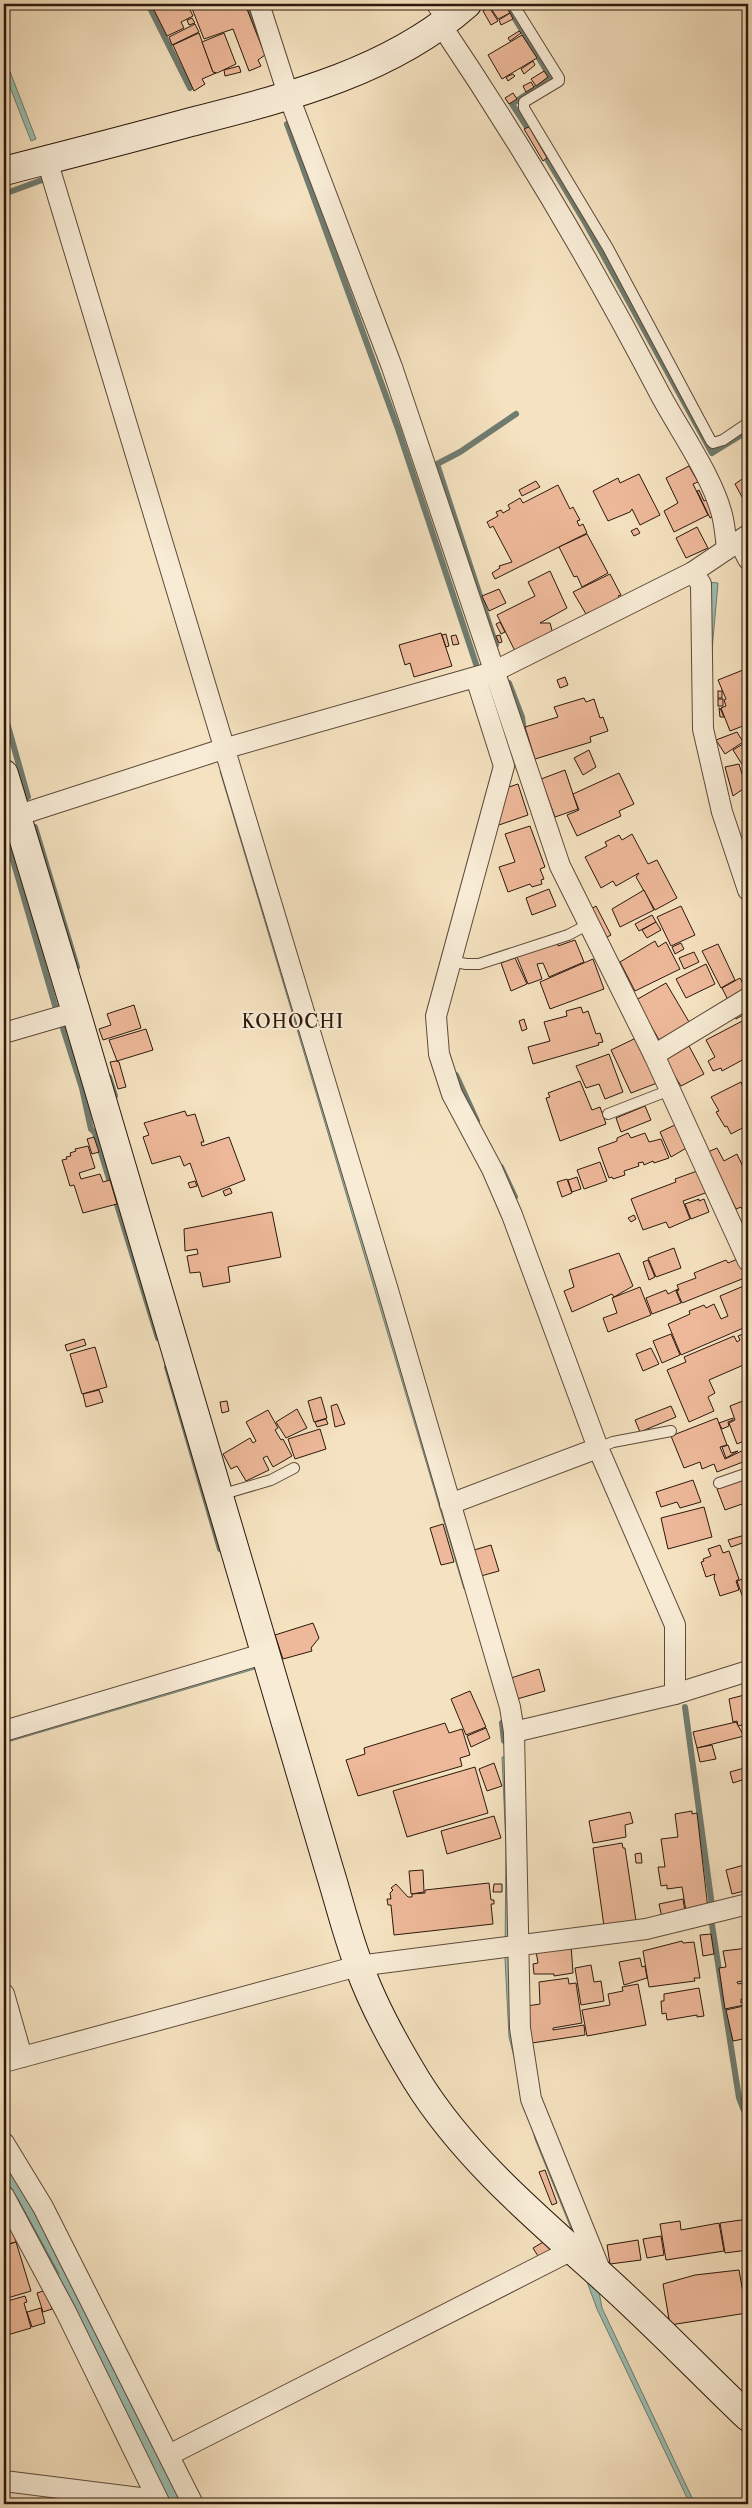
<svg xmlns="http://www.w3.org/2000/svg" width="752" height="2508" font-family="'IM FELL Double Pica',serif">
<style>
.water{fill:#9cbeb2;stroke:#6f7c70}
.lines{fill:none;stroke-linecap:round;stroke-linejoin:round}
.shore{stroke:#646b5f;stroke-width:1}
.stream{stroke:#6f7c70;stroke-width:6}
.building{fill:#eeb99a;stroke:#2c180c}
.lane-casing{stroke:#5e4a39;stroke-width:12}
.street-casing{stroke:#5e4a39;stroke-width:22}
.secondary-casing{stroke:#2c180c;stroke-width:30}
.lane{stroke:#f8ecd6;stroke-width:10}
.street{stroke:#f8ecd6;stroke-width:20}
.secondary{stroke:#f8ecd6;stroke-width:28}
.labels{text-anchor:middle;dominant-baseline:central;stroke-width:4;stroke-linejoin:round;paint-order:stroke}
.quarter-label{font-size:19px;letter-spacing:1px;fill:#2c180c;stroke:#f8ecd6}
</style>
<rect width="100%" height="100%" fill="#f5e2c0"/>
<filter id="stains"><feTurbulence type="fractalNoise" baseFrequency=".004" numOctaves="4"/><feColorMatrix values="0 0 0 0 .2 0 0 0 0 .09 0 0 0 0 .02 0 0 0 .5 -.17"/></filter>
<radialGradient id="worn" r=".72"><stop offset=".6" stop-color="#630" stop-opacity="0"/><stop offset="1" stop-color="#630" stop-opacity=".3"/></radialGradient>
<g class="water">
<polygon points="4,56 36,139 31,141 4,72"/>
<path d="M707 582 718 583C714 632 707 683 712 733 717 774 734 815 747 854L742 856 712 763Z"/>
<polygon points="224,770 469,1588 464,1589 220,771"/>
<polygon points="257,1666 258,1668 4,1743 4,1739"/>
<polygon points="502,1757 506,1757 514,2038 599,2292 602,2308 695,2504 690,2504 597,2309 586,2279 574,2236 535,2139 509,2037 505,1958 506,1846"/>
<polygon points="4,2146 187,2504 166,2504 20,2211 4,2185"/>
</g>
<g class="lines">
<polyline class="shore" points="18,2199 59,2274"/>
<g class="stream">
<polyline points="148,4 190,88"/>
<polyline points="247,4 258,33"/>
<polyline points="506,4 551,78 512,104 527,127"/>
<polyline points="287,124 398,429 476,664"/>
<polyline points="547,159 586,224 712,453 748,431"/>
<polyline points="4,194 42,180 46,181 47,184"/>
<polyline points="496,645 437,464 460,452 516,414"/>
<polyline points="509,683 522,717 524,732"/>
<polyline points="4,712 28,797"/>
<polyline points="35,827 77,967"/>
<polyline points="4,829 56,1009"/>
<polyline points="61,1022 82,1088 91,1129 95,1133 158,1338"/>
<polyline points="456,1075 477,1121"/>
<polyline points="109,1077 115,1096"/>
<polyline points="501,1167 515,1197"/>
<polyline points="167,1367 220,1549"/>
<polyline points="685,1707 712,1906"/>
<polyline points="502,1723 504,1741"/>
<polyline points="712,1925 739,2098 748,2121"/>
</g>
</g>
<g class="building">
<polygon points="151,4 187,4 193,16 181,22 184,28 167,36"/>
<polygon points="197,4 245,4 265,55 258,60 261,66 249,71 233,29 204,39 191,6"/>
<polygon points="488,4 504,4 510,13 498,19"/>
<polygon points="489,7 498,21 491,25 483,11"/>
<polygon points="510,13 513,19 501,25 499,20"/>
<polygon points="192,18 195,23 189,25 187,20"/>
<polygon points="195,24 199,32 172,45 169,37"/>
<polygon points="519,31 521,33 510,41 508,38"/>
<polygon points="199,33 213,72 216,73 202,79 205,84 194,91 173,45"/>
<polygon points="224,33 236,64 217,73 213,72 202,42"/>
<polygon points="522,35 537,58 502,79 488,55"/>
<polygon points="533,61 535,65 524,74 521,69"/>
<polygon points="239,66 241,72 225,76 224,70"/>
<polygon points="544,71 548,77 536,86 531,79"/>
<polygon points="513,74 515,76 508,81 506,77"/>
<polygon points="531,82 534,87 526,92 523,86"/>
<polygon points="513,93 517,99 509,104 505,98"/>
<polygon points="529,127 547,158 543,161 524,129"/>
<polygon points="689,466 698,482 693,484 708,515 674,532 664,511 678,503 666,478"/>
<polygon points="639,474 660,515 640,525 632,509 630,512 608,521 593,491 618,478 620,483"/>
<polygon points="748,475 748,508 735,484"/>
<polygon points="536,481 540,487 522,496 519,490"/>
<polygon points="558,485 570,509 573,507 580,520 577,521 579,526 583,524 587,533 495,579 492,573 500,568 499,566 512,562 493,526 490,528 487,522 498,516 496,512 501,510 503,513 510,509 508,505 520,498 523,503"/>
<polygon points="699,490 704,501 709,499 716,515 710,518 697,491"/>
<polygon points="697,527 708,548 686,558 676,538"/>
<polygon points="637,528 640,533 634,536 631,531"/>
<polygon points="587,534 608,573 582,587 577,576 574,577 559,547"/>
<polygon points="550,571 567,608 540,623 550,623 553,634 516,653 497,615 535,596 528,582"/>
<polygon points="610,574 621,595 618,596 620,599 590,615 589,612 586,614 573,592"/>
<polygon points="499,589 506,603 489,611 482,596"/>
<polygon points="500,622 505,632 501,634 496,624"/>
<polygon points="441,633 452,666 414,677 410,663 405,665 399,645"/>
<polygon points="446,634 449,646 446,647 442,635"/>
<polygon points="456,635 459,644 453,645 451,636"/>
<polygon points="500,635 502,642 499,643 496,636"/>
<polygon points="748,668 748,724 730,731 721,708 726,706 724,700 726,699 718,680"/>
<polygon points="565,677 568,685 560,688 557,680"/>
<rect x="718" y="691" width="4" height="7"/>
<polygon points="584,698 586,702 594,699 600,718 603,717 608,731 590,737 591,742 535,759 525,727 558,717 554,707"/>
<rect x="718" y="699" width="5" height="7"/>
<polygon points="719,708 720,708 724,717 720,717"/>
<polygon points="737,732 743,742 725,754 716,740"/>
<polygon points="748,741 748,781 743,771 745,769 733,750"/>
<polygon points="589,750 596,767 583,775 574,758"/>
<polygon points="739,764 746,787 733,796 725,767"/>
<polygon points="565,770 578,809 555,817 541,779"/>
<polygon points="619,773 634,804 619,811 621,816 577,836 567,815 579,810 573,794"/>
<polygon points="518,784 528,815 496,826 506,788"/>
<polygon points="530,826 545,867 540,869 544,879 541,880 542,884 532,887 530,884 508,892 499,867 515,862 505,834"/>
<polygon points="632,834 648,864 657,860 677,898 655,910 636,877 639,873 616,886 613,881 601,888 585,857 607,846 605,842 619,835 622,840"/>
<polygon points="549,889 556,906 532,915 526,898"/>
<polygon points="644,890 654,910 620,927 612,909"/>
<polygon points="596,906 611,935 605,938 591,909"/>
<polygon points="681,906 695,935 671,946 657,917"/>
<polygon points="652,915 656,922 639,931 635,924"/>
<polygon points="656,922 661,930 647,938 642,930"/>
<polygon points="575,940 584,962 549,977 543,963 537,964 542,979 528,984 517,957 558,943 558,946"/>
<polygon points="655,941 658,947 666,942 680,969 635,991 620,962"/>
<polygon points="681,943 684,949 675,954 672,947"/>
<polygon points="718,944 735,980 721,988 702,951"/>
<polygon points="694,952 699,962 684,969 679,958"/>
<polygon points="515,958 527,984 511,991 501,963"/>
<polygon points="593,959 604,989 550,1009 540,982"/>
<polygon points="706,964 715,984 686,998 676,979"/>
<polygon points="740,978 747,991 728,1000 722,988"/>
<polygon points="666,983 692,1027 662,1045 636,1000"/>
<polygon points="134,1005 141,1028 103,1040 99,1029 111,1025 107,1014"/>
<polygon points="748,1005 748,1012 736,1019 733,1013"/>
<polygon points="581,1007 583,1013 588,1011 596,1034 600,1033 603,1042 598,1043 599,1045 533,1064 528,1047 550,1041 544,1022 567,1016 566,1011"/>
<polygon points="748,1018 748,1057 722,1071 721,1068 713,1071 708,1061 715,1057 706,1040"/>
<polygon points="524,1019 527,1029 522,1031 519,1021"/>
<polygon points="146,1029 153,1050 117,1061 109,1040"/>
<polygon points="636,1038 657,1083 631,1093 611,1050"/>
<polygon points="689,1046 704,1074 681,1086 664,1059"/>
<polygon points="609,1054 623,1092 605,1099 599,1084 586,1088 576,1066"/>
<polygon points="116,1061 119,1062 126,1087 118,1089 110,1062"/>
<polygon points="580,1081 592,1110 600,1107 606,1124 560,1141 546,1098 550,1097 548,1093"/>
<polygon points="741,1082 742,1085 748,1082 748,1125 731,1134 727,1126 725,1127 716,1112 719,1111 711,1097"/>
<polygon points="645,1106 651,1120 621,1132 616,1118"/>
<polygon points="185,1111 187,1116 195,1114 204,1142 201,1142 202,1146 229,1137 245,1180 202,1197 190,1163 184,1166 180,1156 152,1164 143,1137 149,1135 144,1123"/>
<polygon points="677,1124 688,1147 671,1157 660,1132"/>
<polygon points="628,1133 631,1138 645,1133 649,1142 661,1139 669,1158 654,1163 653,1161 644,1165 643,1162 638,1163 639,1166 624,1171 625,1175 613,1179 612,1177 609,1178 598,1148 617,1141 617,1138"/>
<polygon points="94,1137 99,1152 92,1154 87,1139"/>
<polygon points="88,1146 95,1168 79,1173 81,1179 100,1174 103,1182 110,1180 117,1204 83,1213 74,1185 70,1186 62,1160 67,1159 66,1157 71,1156 70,1153 76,1151 75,1149"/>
<polygon points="717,1148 724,1161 737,1154 744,1169 747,1168 748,1171 748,1205 742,1209 741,1207 736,1209 708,1152"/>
<polygon points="600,1162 607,1181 584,1189 577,1170"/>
<polygon points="700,1170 708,1192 683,1201 690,1219 669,1228 666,1222 643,1230 631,1199 676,1182 675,1179"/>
<polygon points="577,1177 581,1189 572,1192 568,1180"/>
<polygon points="567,1179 572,1193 562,1197 557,1182"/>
<polygon points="195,1181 197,1186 190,1188 188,1183"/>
<polygon points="230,1188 232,1193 225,1196 223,1191"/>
<polygon points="699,1199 699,1201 704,1199 709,1212 691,1219 685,1204"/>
<polygon points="272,1212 281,1257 228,1267 230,1282 203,1287 200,1272 190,1273 187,1256 198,1254 197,1249 185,1251 184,1229"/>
<polygon points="634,1215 636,1219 631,1222 628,1218"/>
<polygon points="674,1248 681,1268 656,1277 648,1258"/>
<polygon points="619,1253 633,1286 614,1297 612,1294 572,1312 564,1291 574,1287 569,1270"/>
<polygon points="740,1258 747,1277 682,1303 677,1291 679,1290 677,1285 696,1278 694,1273 726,1260 728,1263"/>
<polygon points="648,1260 655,1277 649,1280 643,1262"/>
<polygon points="746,1285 748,1289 748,1326 681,1355 668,1324 690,1314 689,1311 704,1305 706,1308 714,1304 721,1319 728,1316 720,1296"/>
<polygon points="640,1287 651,1315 608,1332 603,1318 617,1313 612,1298"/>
<polygon points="678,1289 676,1291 681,1303 652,1314 646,1298 666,1290 668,1294"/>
<polygon points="748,1332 748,1363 709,1380 715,1393 708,1397 714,1411 689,1422 667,1370 686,1362 684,1357 734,1336 737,1342 740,1340 738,1336"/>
<polygon points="671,1334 680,1355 662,1363 653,1341"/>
<polygon points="84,1339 86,1345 67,1351 65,1345"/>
<polygon points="95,1347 107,1387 82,1394 70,1354"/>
<polygon points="651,1348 659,1364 643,1371 636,1354"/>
<polygon points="99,1390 103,1402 86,1407 83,1394"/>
<polygon points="321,1397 327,1418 314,1422 308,1401"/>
<polygon points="748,1399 748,1439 737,1444 729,1423 735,1420 730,1406"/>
<polygon points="227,1401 229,1411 222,1413 220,1402"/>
<polygon points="337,1404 345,1424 335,1427 331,1406"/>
<polygon points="671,1406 676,1417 640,1432 635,1420"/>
<polygon points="297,1409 307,1428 286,1438 276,1422"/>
<polygon points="268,1410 278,1428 275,1430 281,1440 283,1439 292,1456 273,1467 267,1456 263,1458 269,1470 246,1481 237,1466 231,1469 223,1454 250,1438 253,1443 256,1441 246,1422"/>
<polygon points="717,1418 727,1445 720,1447 725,1459 748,1448 748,1460 717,1472 714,1464 702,1469 700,1462 684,1468 671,1436"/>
<polygon points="733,1418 733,1420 728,1422 729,1426 722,1429 719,1423"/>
<polygon points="326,1419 328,1424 317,1427 315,1422"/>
<polygon points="320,1429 326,1449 295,1459 288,1439"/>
<polygon points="728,1445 731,1453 738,1451 726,1458 722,1447"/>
<polygon points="748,1478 748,1519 742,1504 725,1510 717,1489"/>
<polygon points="693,1480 701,1502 680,1508 677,1502 661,1507 656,1492"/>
<polygon points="704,1507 712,1537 668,1549 661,1518"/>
<polygon points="443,1524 454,1562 441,1565 430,1528"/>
<polygon points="748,1534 748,1541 731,1547 728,1540"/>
<polygon points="491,1545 499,1571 481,1576 474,1550"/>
<polygon points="720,1545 723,1553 729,1551 739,1579 736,1581 739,1590 720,1596 714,1578 715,1574 706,1577 701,1562 704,1561 703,1559 711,1556 708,1549"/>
<polygon points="748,1577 748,1600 744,1601 737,1581"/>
<polygon points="313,1623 319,1638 311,1648 312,1651 283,1659 275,1635"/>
<polygon points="539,1669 545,1691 517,1699 511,1678"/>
<polygon points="470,1691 486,1727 466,1735 451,1699"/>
<polygon points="748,1694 748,1728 743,1729 742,1725 738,1726 737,1721 733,1722 729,1699"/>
<polygon points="736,1722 744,1736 697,1748 693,1732"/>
<polygon points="445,1723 449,1733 462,1729 470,1755 460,1758 462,1766 358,1796 346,1760 365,1754 364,1748"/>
<polygon points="486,1728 490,1738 471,1747 467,1736"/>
<polygon points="712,1745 716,1759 700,1762 697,1748"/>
<polygon points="494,1763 502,1786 487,1791 479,1769"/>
<polygon points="475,1767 488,1813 407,1837 393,1791"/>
<polygon points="748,1767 748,1778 733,1783 730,1772"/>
<polygon points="692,1811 692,1814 697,1813 708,1909 686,1911 682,1887 667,1889 667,1885 661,1886 658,1867 665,1867 661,1839 678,1837 675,1814"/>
<polygon points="630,1812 633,1823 625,1825 626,1837 593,1843 589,1821"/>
<polygon points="494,1816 501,1838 447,1854 441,1831"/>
<polygon points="622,1843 623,1848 625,1848 636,1921 604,1926 593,1848"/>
<polygon points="641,1853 642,1863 636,1863 635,1854"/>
<polygon points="748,1864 748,1890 732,1894 726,1870"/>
<polygon points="423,1870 424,1892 411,1894 409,1871"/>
<polygon points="489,1883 491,1900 494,1900 494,1904 491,1904 493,1924 394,1935 391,1905 388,1905 387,1899 391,1899 390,1893 393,1890 391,1888 396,1884 408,1897 412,1897 412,1894 425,1893 425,1890"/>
<polygon points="494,1884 502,1884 502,1892 493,1892"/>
<polygon points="683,1899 685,1912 662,1918 659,1904"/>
<polygon points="711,1934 714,1954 703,1956 700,1935"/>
<polygon points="748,1940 748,1983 748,1980 737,1982 738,1984 742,1983 744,1999 741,1999 741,2003 744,2002 744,2005 725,2009 719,1968 726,1967 723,1951 748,1948"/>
<polygon points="682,1941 683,1943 694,1942 700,1978 694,1978 695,1981 649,1987 643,1951"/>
<polygon points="571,1945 573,1973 554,1976 554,1974 534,1974 533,1964 538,1963 536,1951"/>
<polygon points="640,1958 642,1967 645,1966 647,1978 624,1985 619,1962"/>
<polygon points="591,1965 594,1982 601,1981 604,2001 581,2005 575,1968"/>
<polygon points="568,1978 569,1984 576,1983 582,2023 553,2028 553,2030 584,2025 585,2035 532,2043 527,2006 540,2004 539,1982"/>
<polygon points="638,1984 646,2025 587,2036 582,2010 610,2005 608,1994 623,1991 622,1987"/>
<polygon points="699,1988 704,2016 697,2017 697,2015 667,2020 666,2013 662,2014 661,2001 664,2001 664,1994"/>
<polygon points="748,2005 748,2021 746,2022 748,2038 733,2041 726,2010"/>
<polygon points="545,2170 557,2203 552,2205 539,2172"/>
<polygon points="4,2205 8,2212 16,2242 4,2245"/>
<polygon points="748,2219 748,2250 725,2253 720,2223"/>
<polygon points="680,2221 681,2230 719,2223 724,2251 666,2260 660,2224"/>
<polygon points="661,2236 664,2255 647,2258 643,2239"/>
<polygon points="638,2240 641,2260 610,2264 607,2245"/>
<polygon points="545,2241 556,2253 541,2261 533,2248"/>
<polygon points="16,2242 31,2291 4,2299 4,2246"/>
<polygon points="739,2270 745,2304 748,2303 747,2313 670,2325 663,2284 695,2275"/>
<polygon points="748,2281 748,2295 744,2295 742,2282"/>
<polygon points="46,2290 52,2309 43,2312 37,2293"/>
<polygon points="748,2295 748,2302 745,2302 744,2296"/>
<polygon points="25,2296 27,2302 24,2303 31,2328 4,2336 4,2302"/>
<polygon points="41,2308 45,2323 32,2327 27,2312"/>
</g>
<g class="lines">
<g class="lane-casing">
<g id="lane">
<polyline points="431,4 443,23"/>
<polyline points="513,4 559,78 559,81 524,102 524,108 608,248 711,441 713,443 723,440 748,423"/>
<polyline points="451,961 466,964 479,964 568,935 589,924"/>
<polyline points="608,1114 670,1090"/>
<polyline points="598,1448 613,1442 671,1431"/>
<polyline points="719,1483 748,1473"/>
<polyline points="220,1495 271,1480 294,1468"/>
</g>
</g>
<g class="street-casing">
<g id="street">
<polyline points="259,4 289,97 392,367 560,866 654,1055 748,1261"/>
<path d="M441 25C521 144 594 267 660 394 679 430 715 480 723 519 725 529 726 539 727 549"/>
<polyline points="47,160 387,1287 510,1707 514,1732 520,2028 531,2099 601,2272"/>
<polyline points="739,541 748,559"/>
<polyline points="693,572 701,584 703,729 722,812 748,890"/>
<polyline points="476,678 504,766 436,1016 439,1054 452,1094 492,1169 512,1215 598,1448"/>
<polyline points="16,816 223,749 493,672 693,572 748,535"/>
<polyline points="4,1033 76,1012"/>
<polyline points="654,1055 748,998"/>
<polyline points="450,1504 598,1448 675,1625 675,1694"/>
<polyline points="4,1731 266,1653"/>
<polyline points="514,1732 675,1694 748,1671"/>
<polyline points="4,1994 22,2057"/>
<polyline points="4,2062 358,1966 646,1929 748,1904"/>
<polyline points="4,2143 43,2207 193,2504"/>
<polyline points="4,2196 66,2312 160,2504"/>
<polyline points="169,2455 572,2250"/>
<polyline points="4,2481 140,2498 156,2498"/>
</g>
</g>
<g class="secondary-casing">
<g id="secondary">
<path d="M4 171C66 155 129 139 191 122 289 97 390 72 467 4"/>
<path d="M4 774 76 1012 329 1869C339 1901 347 1935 359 1966 373 2006 395 2045 417 2081 465 2158 537 2218 604 2278 653 2322 700 2371 748 2417"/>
</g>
</g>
<use href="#lane" class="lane"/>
<use href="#street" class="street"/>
<use href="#secondary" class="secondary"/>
</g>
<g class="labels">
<g class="quarter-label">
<text x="293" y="1022">KOHOCHI</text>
</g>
</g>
<rect width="752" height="2508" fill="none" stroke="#f5e2c0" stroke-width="20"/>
<rect x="5" y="5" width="742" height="2498" fill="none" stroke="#2c180c" stroke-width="2.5"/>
<rect x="10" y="10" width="732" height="2488" fill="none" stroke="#2c180c"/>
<rect width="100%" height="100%" filter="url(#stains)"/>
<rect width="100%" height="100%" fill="url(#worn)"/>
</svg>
